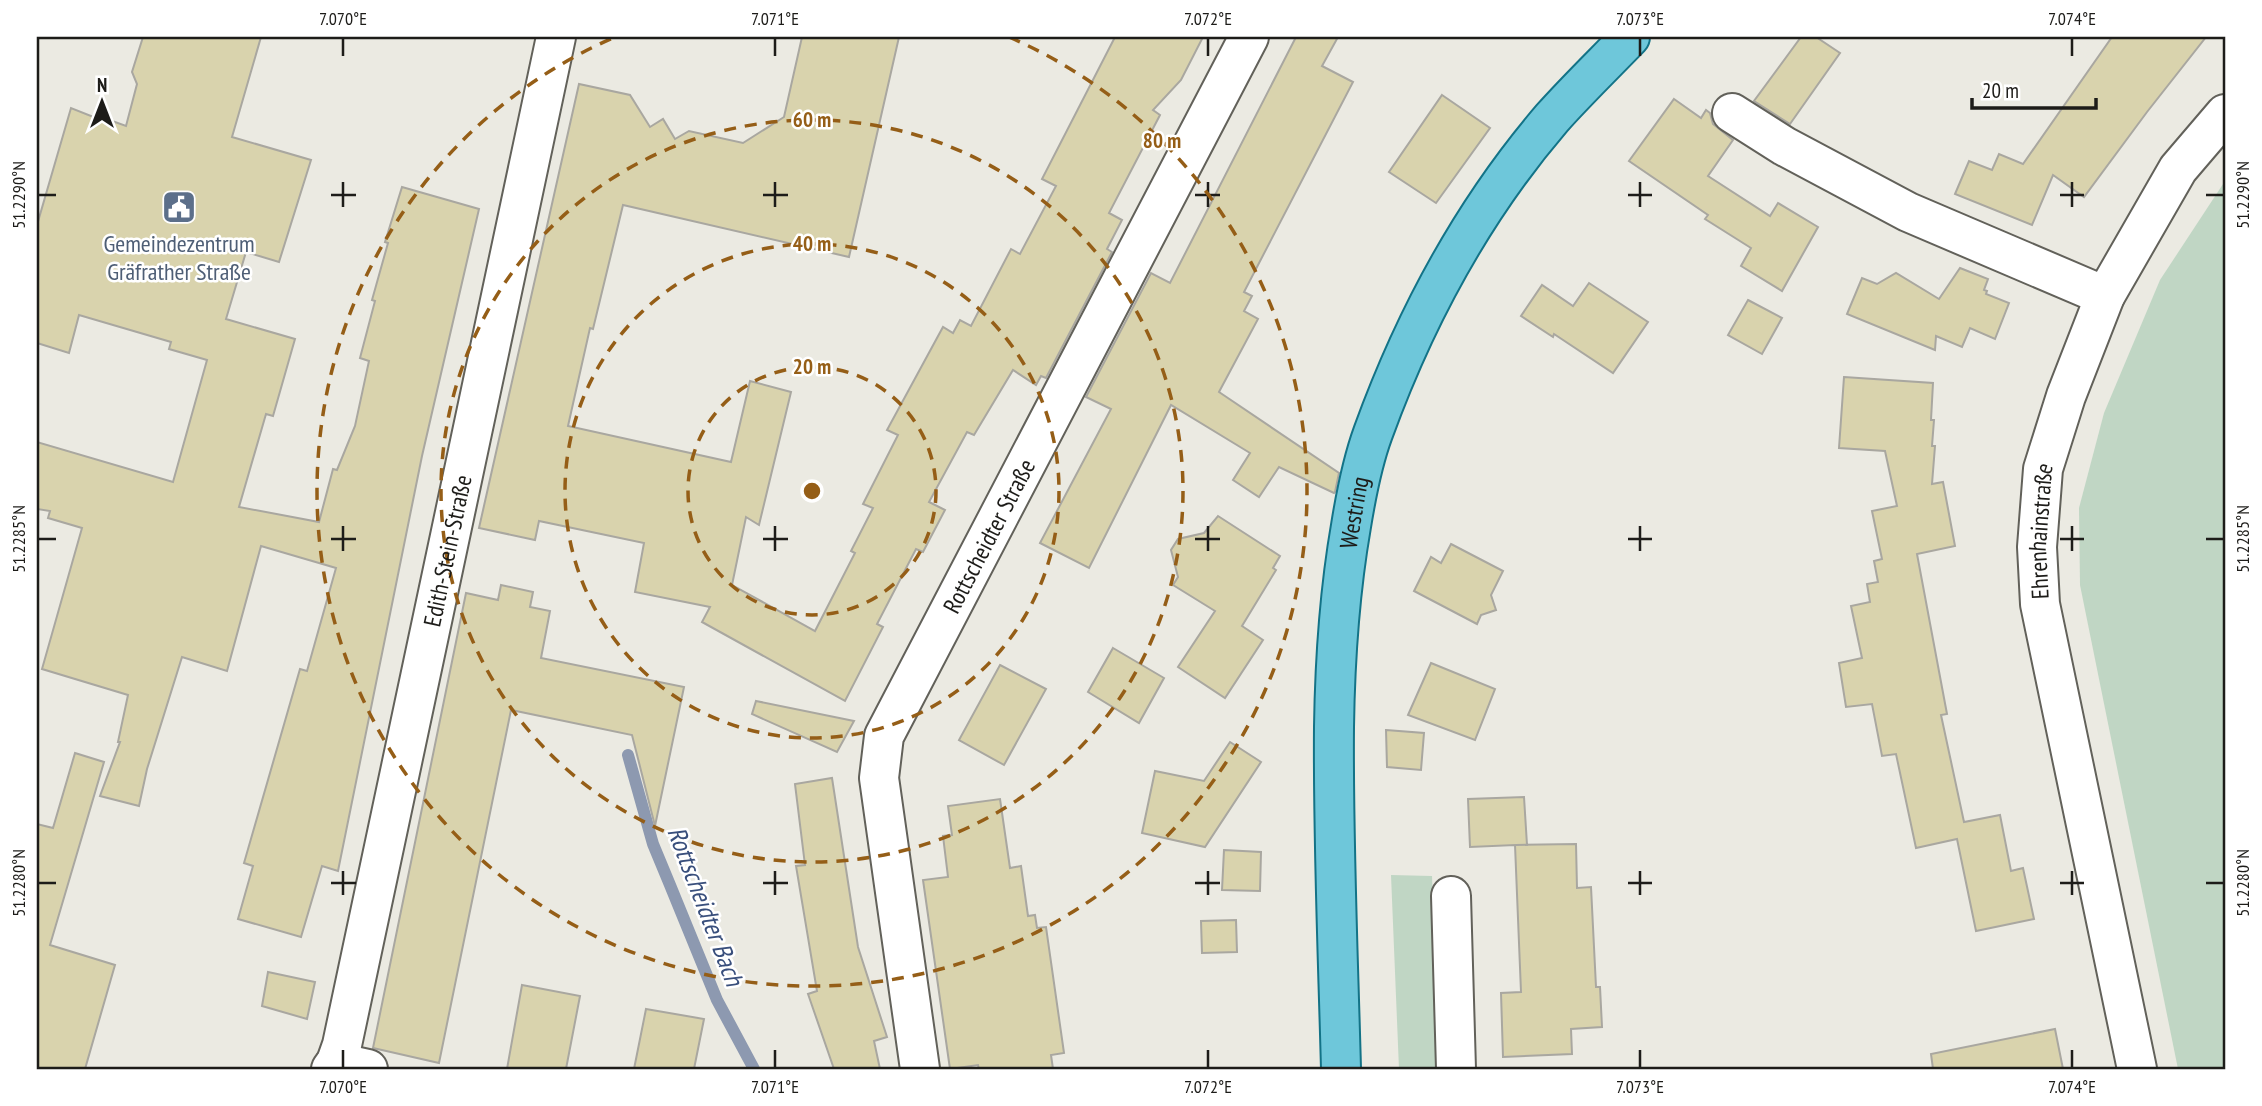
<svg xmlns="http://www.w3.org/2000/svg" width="2262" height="1106" font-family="'PT Sans Narrow',sans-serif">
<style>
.green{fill:#c0d6c4}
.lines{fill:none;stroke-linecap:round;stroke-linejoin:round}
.stream{stroke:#8d99b0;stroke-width:12}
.building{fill:#d9d3ad;stroke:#a9a7a0;stroke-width:2}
.minor-casing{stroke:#62615a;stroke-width:42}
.major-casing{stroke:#137387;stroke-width:42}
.minor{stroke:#fff;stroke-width:38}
.major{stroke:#6ec7da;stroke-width:38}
.ticks{fill:none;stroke:#1d1c19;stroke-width:2.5}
.ring{fill:none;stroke:#955e17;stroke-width:3.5;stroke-dasharray:12 9}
.labels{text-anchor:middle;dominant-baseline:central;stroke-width:5;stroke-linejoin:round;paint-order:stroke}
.service-label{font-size:24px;fill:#4e5e75;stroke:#fff}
.street-label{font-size:24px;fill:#1d1c19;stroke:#fff}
.water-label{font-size:26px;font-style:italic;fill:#394f7c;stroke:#fff}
.centre{fill:#955e17;stroke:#fff;stroke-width:3.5}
.ring-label{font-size:21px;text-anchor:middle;font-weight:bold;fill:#955e17;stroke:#fff;stroke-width:5;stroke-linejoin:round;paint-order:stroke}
.neatline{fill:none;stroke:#1d1c19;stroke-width:2.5}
.ticks-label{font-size:18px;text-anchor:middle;fill:#1d1c19}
</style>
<rect width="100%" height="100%" fill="#ebeae2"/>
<g class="green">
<polygon points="2225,181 2225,1069 2178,1069 2080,585 2079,508 2104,413 2160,280"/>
<polygon points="1391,875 1432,876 1439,1069 1399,1069"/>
</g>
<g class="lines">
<polyline class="stream" points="628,755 653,844 670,885 717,1000 754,1069"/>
</g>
<g class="building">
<polygon points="143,37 261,37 232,137 311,160 279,262 246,252 226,319 295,339 273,416 266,414 239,507 319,522 333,469 337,470 355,426 369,361 360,358 375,301 372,300 388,243 385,242 402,187 479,209 422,456 338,871 322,866 301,937 238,919 253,866 244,863 300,669 307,671 336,568 261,546 227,671 182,657 147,769 139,806 100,796 120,742 118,742 128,695 42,669 82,528 48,518 50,511 37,509 37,442 173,482 207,360 169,349 171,342 79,315 69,353 37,343 37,225 71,108 101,120 101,117 126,126 137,84 132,72"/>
<polygon points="802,37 899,37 849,257 623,205 593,329 590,328 568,426 731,462 750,381 791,392 759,525 746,517 732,585 815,631 855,553 851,551 873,508 863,504 898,435 887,430 943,327 953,333 960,320 971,326 1011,249 1020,254 1056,186 1042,179 1115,37 1203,37 1181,80 1153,110 1160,115 1109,213 1122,220 1107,249 1112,252 1046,378 1041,376 1036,385 1013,370 974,435 967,432 929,502 945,510 923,552 916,549 877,624 883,627 845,701 702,622 710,607 635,592 644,543 539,521 535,540 479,528 579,84 630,95 650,127 663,119 675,139 689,131 743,143 784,117"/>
<polygon points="1296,37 1338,37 1322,66 1353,82 1244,292 1252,296 1244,311 1258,319 1219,392 1339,473 1335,492 1334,493 1279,467 1259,497 1233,480 1250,453 1171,405 1089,568 1040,543 1111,409 1086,397 1151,273 1170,283"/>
<polygon points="1801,37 1816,37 1840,53 1790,124 1754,101"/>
<polygon points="2112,37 2206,37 2147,112 2084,197 2053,175 2032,225 1955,194 1969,161 1992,170 1999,154 2023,164"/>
<polygon points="1442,95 1490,128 1436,203 1389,172"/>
<polygon points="1674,99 1701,118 1706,110 1710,113 1713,124 1733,140 1708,176 1770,216 1778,203 1818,227 1782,291 1741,266 1751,248 1705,219 1708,215 1629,161"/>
<polygon points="1960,268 1988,279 1984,290 1987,291 1986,294 2009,303 1995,339 1970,328 1962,347 1936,336 1935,350 1847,314 1862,278 1877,284 1896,273 1939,299"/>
<polygon points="1589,283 1648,322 1613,373 1554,334 1553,337 1521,316 1542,285 1573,306"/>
<polygon points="1748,300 1782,318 1762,354 1728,335"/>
<polygon points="1844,377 1933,383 1931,420 1934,420 1932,446 1935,446 1932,484 1943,482 1955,546 1917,554 1947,714 1941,715 1964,822 2000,815 2011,871 2023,868 2034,919 1976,931 1957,839 1916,848 1896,754 1882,756 1872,704 1846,707 1839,663 1862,658 1851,606 1870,602 1867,584 1878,582 1874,561 1882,559 1872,511 1897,506 1885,451 1839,448"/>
<polygon points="1218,516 1280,556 1273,568 1276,570 1242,626 1263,640 1225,698 1178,667 1215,611 1173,585 1178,577 1171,550 1178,539 1204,533"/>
<polygon points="1451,544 1503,571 1491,595 1496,610 1481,615 1477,624 1414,591 1431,557 1441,563"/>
<polygon points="501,585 533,592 530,607 550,611 541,658 684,687 655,826 632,735 511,710 439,1063 373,1048 466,593 498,600"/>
<polygon points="1113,648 1164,678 1139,723 1088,692"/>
<polygon points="1431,663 1495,689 1475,740 1408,715"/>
<polygon points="1000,665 1046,689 1004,765 959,740"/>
<polygon points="756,701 854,721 837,752 752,714"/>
<polygon points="1386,730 1424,733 1421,770 1387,767"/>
<polygon points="1230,742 1261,762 1205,847 1142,833 1155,771 1204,781"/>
<polygon points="75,753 104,762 50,945 115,965 85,1069 37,1069 37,824 53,828"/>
<polygon points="832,778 858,947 887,1037 874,1041 880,1069 834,1069 808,994 817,991 796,866 805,865 795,784"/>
<polygon points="1524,797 1527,845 1516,845 1576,844 1577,888 1591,887 1596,987 1600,987 1602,1027 1571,1029 1572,1054 1503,1057 1501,993 1521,992 1515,845 1470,847 1468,799"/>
<polygon points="1000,799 1010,868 1021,866 1028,916 1035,915 1037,928 1046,927 1064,1053 1051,1055 1053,1069 979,1069 978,1065 950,1069 923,880 948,877 943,836 952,835 948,806"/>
<polygon points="1224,850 1261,852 1260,891 1222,890"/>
<polygon points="1236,920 1237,952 1202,953 1201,921"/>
<polygon points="268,972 315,982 307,1019 262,1006"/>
<polygon points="522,985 580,996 566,1069 507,1069"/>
<polygon points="646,1009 704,1019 694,1069 634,1069"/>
<polygon points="2055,1029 2063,1069 1933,1069 1931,1054"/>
</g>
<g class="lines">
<g class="minor-casing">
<g id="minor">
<polyline points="1732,113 1784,146 1908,212 2105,296"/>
<polyline points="1451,896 1456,1069"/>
<polyline points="336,1062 368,1069"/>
<path id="s1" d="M331 1069 336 1062 342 1045 556 37"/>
<path id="s2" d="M920 1069 879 778 884 736 1249 37"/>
<path id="s3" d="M2137 1069 2040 604 2037 547 2043 469 2066 396 2105 296 2178 169 2225 114"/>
</g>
</g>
<g class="major-casing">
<g id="major">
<path id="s4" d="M1341 1069C1338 955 1333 841 1334 727 1335 657 1339 595 1351 526 1356 495 1362 463 1373 433 1414 320 1473 210 1552 118 1577 90 1604 64 1630 37"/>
</g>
</g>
<use href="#minor" class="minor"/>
<use href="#major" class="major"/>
</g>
<path class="ticks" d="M343 38V56M775 38V56M1208 38V56M1640 38V56M2072 38V56M343 182V207M775 182V207M1208 182V207M1640 182V207M2072 182V207M38 195H56M331 195H356M763 195H788M1195 195H1220M1628 195H1652M2060 195H2084M2206 195H2224M343 526V551M775 526V551M1208 526V551M1640 526V551M2072 526V551M38 539H56M331 539H356M763 539H788M1195 539H1220M1628 539H1652M2060 539H2084M2206 539H2224M343 871V895M775 871V895M1208 871V895M1640 871V895M2072 871V895M38 883H56M331 883H356M763 883H788M1195 883H1220M1628 883H1652M2060 883H2084M2206 883H2224M343 1050V1068M775 1050V1068M1208 1050V1068M1640 1050V1068M2072 1050V1068"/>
<g class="ring">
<circle cx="812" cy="491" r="124"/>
<circle cx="812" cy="491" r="247"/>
<circle cx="812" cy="491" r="371"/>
<path d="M1009 37A495 495 0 1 1 615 37"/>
</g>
<defs>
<g id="civic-square" transform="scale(1.75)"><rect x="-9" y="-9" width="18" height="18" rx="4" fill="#5c6f8a" stroke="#fff"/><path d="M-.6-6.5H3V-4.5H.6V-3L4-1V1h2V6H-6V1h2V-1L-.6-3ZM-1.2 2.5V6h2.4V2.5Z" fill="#fff"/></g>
</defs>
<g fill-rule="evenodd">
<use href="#civic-square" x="179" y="207"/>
</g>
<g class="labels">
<g class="service-label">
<text x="179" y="243">Gemeindezentrum<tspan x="179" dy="28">Gräfrather Straße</tspan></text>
</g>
<g class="street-label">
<text stroke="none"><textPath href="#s4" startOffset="558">Westring</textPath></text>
<text stroke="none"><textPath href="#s3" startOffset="548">Ehrenhainstraße</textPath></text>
<text stroke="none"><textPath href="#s2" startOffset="562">Rottscheidter Straße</textPath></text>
<text stroke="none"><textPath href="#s1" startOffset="532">Edith-Stein-Straße</textPath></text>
</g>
<g class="water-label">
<text transform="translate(706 906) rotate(69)">Rottscheidter Bach</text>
</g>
</g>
<circle cx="812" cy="491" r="10" class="centre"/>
<g class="ring-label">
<text x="812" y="127">60 m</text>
<text x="1162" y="148">80 m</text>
<text x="812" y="251">40 m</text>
<text x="812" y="374">20 m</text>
</g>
<rect width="2262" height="1106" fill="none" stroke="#ffffff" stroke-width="77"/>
<g transform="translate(102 102)" stroke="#ffffff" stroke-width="5" paint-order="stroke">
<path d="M0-5L12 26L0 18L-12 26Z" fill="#1d1c19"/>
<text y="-10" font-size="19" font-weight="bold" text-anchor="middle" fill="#1d1c19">N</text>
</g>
<path d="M1972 98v10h124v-10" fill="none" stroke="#1d1c19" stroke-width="3.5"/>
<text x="1982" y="98" font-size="21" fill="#1d1c19" stroke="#ffffff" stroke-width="5" paint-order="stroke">20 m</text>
<rect x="38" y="38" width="2186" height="1030" class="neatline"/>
<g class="ticks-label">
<text x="343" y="25">7.070°E</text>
<text x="775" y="25">7.071°E</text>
<text x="1208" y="25">7.072°E</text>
<text x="1640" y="25">7.073°E</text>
<text x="2072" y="25">7.074°E</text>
<text transform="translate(19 195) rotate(-90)" y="6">51.2290°N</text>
<text transform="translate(2243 195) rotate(-90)" y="6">51.2290°N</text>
<text transform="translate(19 539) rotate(-90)" y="6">51.2285°N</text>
<text transform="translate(2243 539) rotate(-90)" y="6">51.2285°N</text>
<text transform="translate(19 883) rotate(-90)" y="6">51.2280°N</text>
<text transform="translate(2243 883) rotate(-90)" y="6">51.2280°N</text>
<text x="343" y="1093">7.070°E</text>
<text x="775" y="1093">7.071°E</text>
<text x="1208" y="1093">7.072°E</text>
<text x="1640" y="1093">7.073°E</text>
<text x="2072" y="1093">7.074°E</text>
</g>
</svg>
